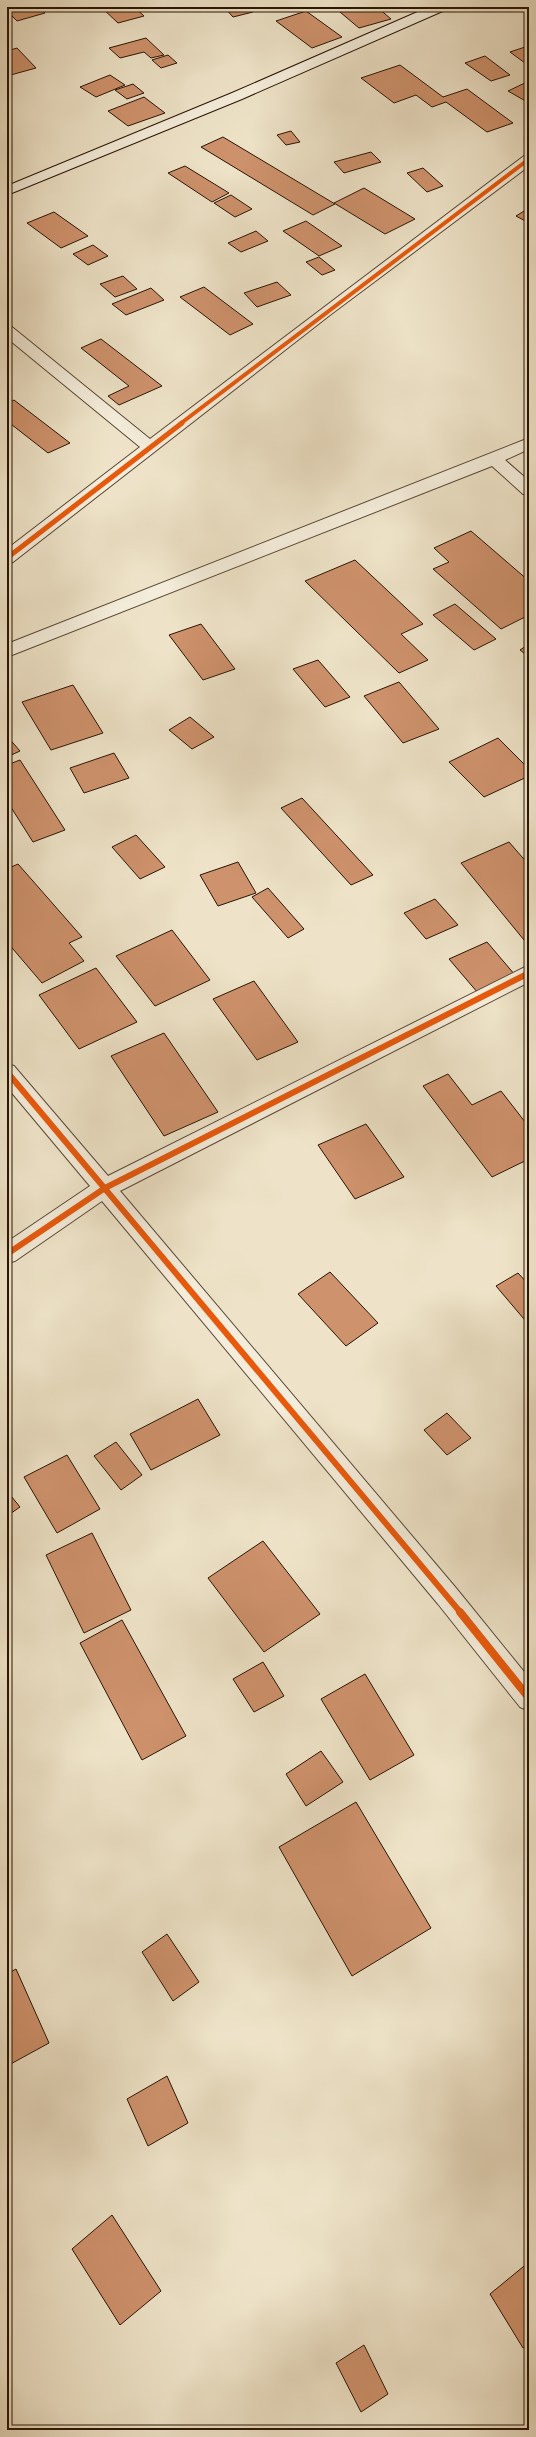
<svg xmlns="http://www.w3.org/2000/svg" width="536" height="2437" font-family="'IM FELL French Canon',serif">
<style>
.building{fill:#ce926c;stroke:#291403}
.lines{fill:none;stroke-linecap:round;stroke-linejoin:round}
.street-casing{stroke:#5a4834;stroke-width:2}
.secondary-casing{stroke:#291403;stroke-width:2}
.street{fill:#f4eddb;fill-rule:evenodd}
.secondary{fill:#f4eddb;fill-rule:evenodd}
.cycleway-far3-casing{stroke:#f4eddb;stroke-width:5.5}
.cycleway-far2-casing{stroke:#f4eddb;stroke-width:7}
.cycleway-far1-casing{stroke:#f4eddb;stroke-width:8}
.cycleway-casing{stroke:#f4eddb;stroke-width:10}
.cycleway-far3{stroke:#e8590c;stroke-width:4}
.cycleway-far2{stroke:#e8590c;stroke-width:5}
.cycleway-far1{stroke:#e8590c;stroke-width:6}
.cycleway{stroke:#e8590c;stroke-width:8}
</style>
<rect width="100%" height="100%" fill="#eee3c8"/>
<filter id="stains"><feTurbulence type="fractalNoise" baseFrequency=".005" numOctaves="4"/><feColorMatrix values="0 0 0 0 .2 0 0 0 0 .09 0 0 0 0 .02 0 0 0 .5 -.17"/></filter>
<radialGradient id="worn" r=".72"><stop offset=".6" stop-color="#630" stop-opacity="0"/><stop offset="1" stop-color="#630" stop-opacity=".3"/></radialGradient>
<g class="building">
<polygon points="7,7 39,7 45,13 17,21 7,11"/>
<polygon points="101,7 134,7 144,16 118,23"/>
<polygon points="159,7 181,7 164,11"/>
<polygon points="224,7 248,7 253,12 233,17"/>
<polygon points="334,7 377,7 391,19 359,28"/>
<polygon points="306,11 342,37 312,48 276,21"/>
<polygon points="146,38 164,55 151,58 144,52 120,58 109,48"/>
<polygon points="528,46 529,46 529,66 510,52"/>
<polygon points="17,48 36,68 7,76 7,51"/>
<polygon points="168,55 177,63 161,68 152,60"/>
<polygon points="485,56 510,75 491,81 465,63"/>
<polygon points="400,65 443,97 467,89 513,123 487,132 446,102 432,107 416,95 394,103 361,78"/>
<polygon points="110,75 125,85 96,97 80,87"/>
<polygon points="529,81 529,103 508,91"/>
<polygon points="133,84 144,93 127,99 115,90"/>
<polygon points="144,97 165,113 128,126 108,111"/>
<polygon points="291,131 300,142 286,145 277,135"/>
<polygon points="223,137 335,204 313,215 201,147"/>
<polygon points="371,152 381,162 344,173 334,162"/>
<polygon points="185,166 229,193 212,202 168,173"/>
<polygon points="423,168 443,186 427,192 407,173"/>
<polygon points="364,188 415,219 385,234 334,203"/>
<polygon points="231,195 252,209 235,217 214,203"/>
<polygon points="529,208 529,223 516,216"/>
<polygon points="54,212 88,236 61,248 27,223"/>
<polygon points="306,221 342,246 319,256 283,231"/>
<polygon points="256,231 268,241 241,252 228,243"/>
<polygon points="93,245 108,256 88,265 73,254"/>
<polygon points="319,257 335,270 322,275 306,262"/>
<polygon points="123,276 137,289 115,297 100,284"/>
<polygon points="277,282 291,295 257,307 244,293"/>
<polygon points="204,287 253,324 230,335 180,297"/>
<polygon points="151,288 164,300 126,315 112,304"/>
<polygon points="101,339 162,386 119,405 108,396 129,386 81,348"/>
<polygon points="14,400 70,443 48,453 7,421 7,404"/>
<polygon points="471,531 529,581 529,615 501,629 433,569 449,562 434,548"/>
<polygon points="355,560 423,624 401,634 428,660 399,673 305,581"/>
<polygon points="455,604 496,639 474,650 433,615"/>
<polygon points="201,624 235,669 203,680 169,635"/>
<polygon points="529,644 529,657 520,650"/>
<polygon points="318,660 350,697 325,707 293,669"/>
<polygon points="399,682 439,729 403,743 364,696"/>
<polygon points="73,685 103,733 51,750 22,702"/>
<polygon points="190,717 214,737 192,749 169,730"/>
<polygon points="7,736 20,751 7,757"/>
<polygon points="498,738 529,769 529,776 484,797 449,762"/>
<polygon points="114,753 129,778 84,793 70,768"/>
<polygon points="20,760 65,830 33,842 7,801 7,765"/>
<polygon points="302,798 373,875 351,885 281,808"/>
<polygon points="136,835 165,867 140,879 112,847"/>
<polygon points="509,842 529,865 529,938 524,940 461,863"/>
<polygon points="238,862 256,893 218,906 200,875"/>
<polygon points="18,864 82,937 69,943 84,961 42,983 7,942 7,869"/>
<polygon points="268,888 304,929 288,938 252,897"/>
<polygon points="435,899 458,925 426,939 404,913"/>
<polygon points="172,930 210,980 155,1006 116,956"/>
<polygon points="487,942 515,975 478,993 449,959"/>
<polygon points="96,968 137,1022 79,1049 39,995"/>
<polygon points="254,981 298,1042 257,1060 213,999"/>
<polygon points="164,1033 218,1112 164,1136 111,1056"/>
<polygon points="448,1074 472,1105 501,1091 529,1127 529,1159 492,1177 423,1086"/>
<polygon points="366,1124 404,1177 355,1199 318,1145"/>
<polygon points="330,1272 378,1323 346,1346 298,1294"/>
<polygon points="518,1273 529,1285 529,1325 496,1286"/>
<polygon points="198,1399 220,1435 151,1470 130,1434"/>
<polygon points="447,1413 471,1438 447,1455 424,1430"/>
<polygon points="116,1442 142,1475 121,1490 94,1456"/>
<polygon points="67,1455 100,1509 57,1533 24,1477"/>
<polygon points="7,1491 20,1507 7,1516"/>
<polygon points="92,1533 131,1610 84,1633 46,1555"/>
<polygon points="263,1541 320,1614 264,1652 208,1578"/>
<polygon points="122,1620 186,1736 142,1760 80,1643"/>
<polygon points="263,1662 284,1696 254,1712 233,1679"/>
<polygon points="365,1674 414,1755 370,1780 321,1699"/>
<polygon points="321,1751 343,1782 306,1806 286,1774"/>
<polygon points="356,1802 431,1928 352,1976 279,1847"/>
<polygon points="167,1934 199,1982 173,2001 142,1952"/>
<polygon points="16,1969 49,2043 7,2066 7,1974"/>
<polygon points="167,2076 188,2123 148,2146 127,2099"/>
<polygon points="112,2215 161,2291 120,2325 72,2249"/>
<polygon points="529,2262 529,2344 523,2348 490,2294"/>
<polygon points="364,2345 388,2394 361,2412 336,2363"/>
</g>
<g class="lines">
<g class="street-casing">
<g id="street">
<polygon points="529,155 529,166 330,315 13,562 7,564 7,549 140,447 7,338 7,325 12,327 150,439 524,156"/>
<polygon points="529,438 529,449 505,460 529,481 529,495 523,494 492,466 7,657 7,644"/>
<polygon points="529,965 529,982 120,1191 456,1588 529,1678 529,1711 520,1707 438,1604 102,1201 15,1261 7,1263 7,1242 90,1186 7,1087 7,1064 14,1066 108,1176"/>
</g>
</g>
<g class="secondary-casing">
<polygon id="secondary" points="429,7 446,7 445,10 242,99 7,195 7,186 232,93"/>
</g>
<use href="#street" class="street"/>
<use href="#secondary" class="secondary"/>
<g class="cycleway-far3-casing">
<polyline id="cycleway-far3" points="180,424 529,159"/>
</g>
<g class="cycleway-far2-casing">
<polyline id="cycleway-far2" points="7,558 182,423"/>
</g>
<g class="cycleway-far1-casing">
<g id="cycleway-far1">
<polyline points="7,1072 461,1613"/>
<polyline points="7,1254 105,1188 529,973"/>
</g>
</g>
<g class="cycleway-casing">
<polyline id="cycleway" points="460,1612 529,1698"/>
</g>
<use href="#cycleway-far3" class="cycleway-far3"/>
<use href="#cycleway-far2" class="cycleway-far2"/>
<use href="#cycleway-far1" class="cycleway-far1"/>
<use href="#cycleway" class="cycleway"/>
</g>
<rect width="536" height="2437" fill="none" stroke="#eee3c8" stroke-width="24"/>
<rect x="8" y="8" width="520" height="2421" fill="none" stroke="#291403" stroke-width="2"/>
<rect x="12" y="12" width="512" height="2413" fill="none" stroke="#291403"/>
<rect width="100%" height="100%" filter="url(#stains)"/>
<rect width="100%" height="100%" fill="url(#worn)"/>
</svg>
